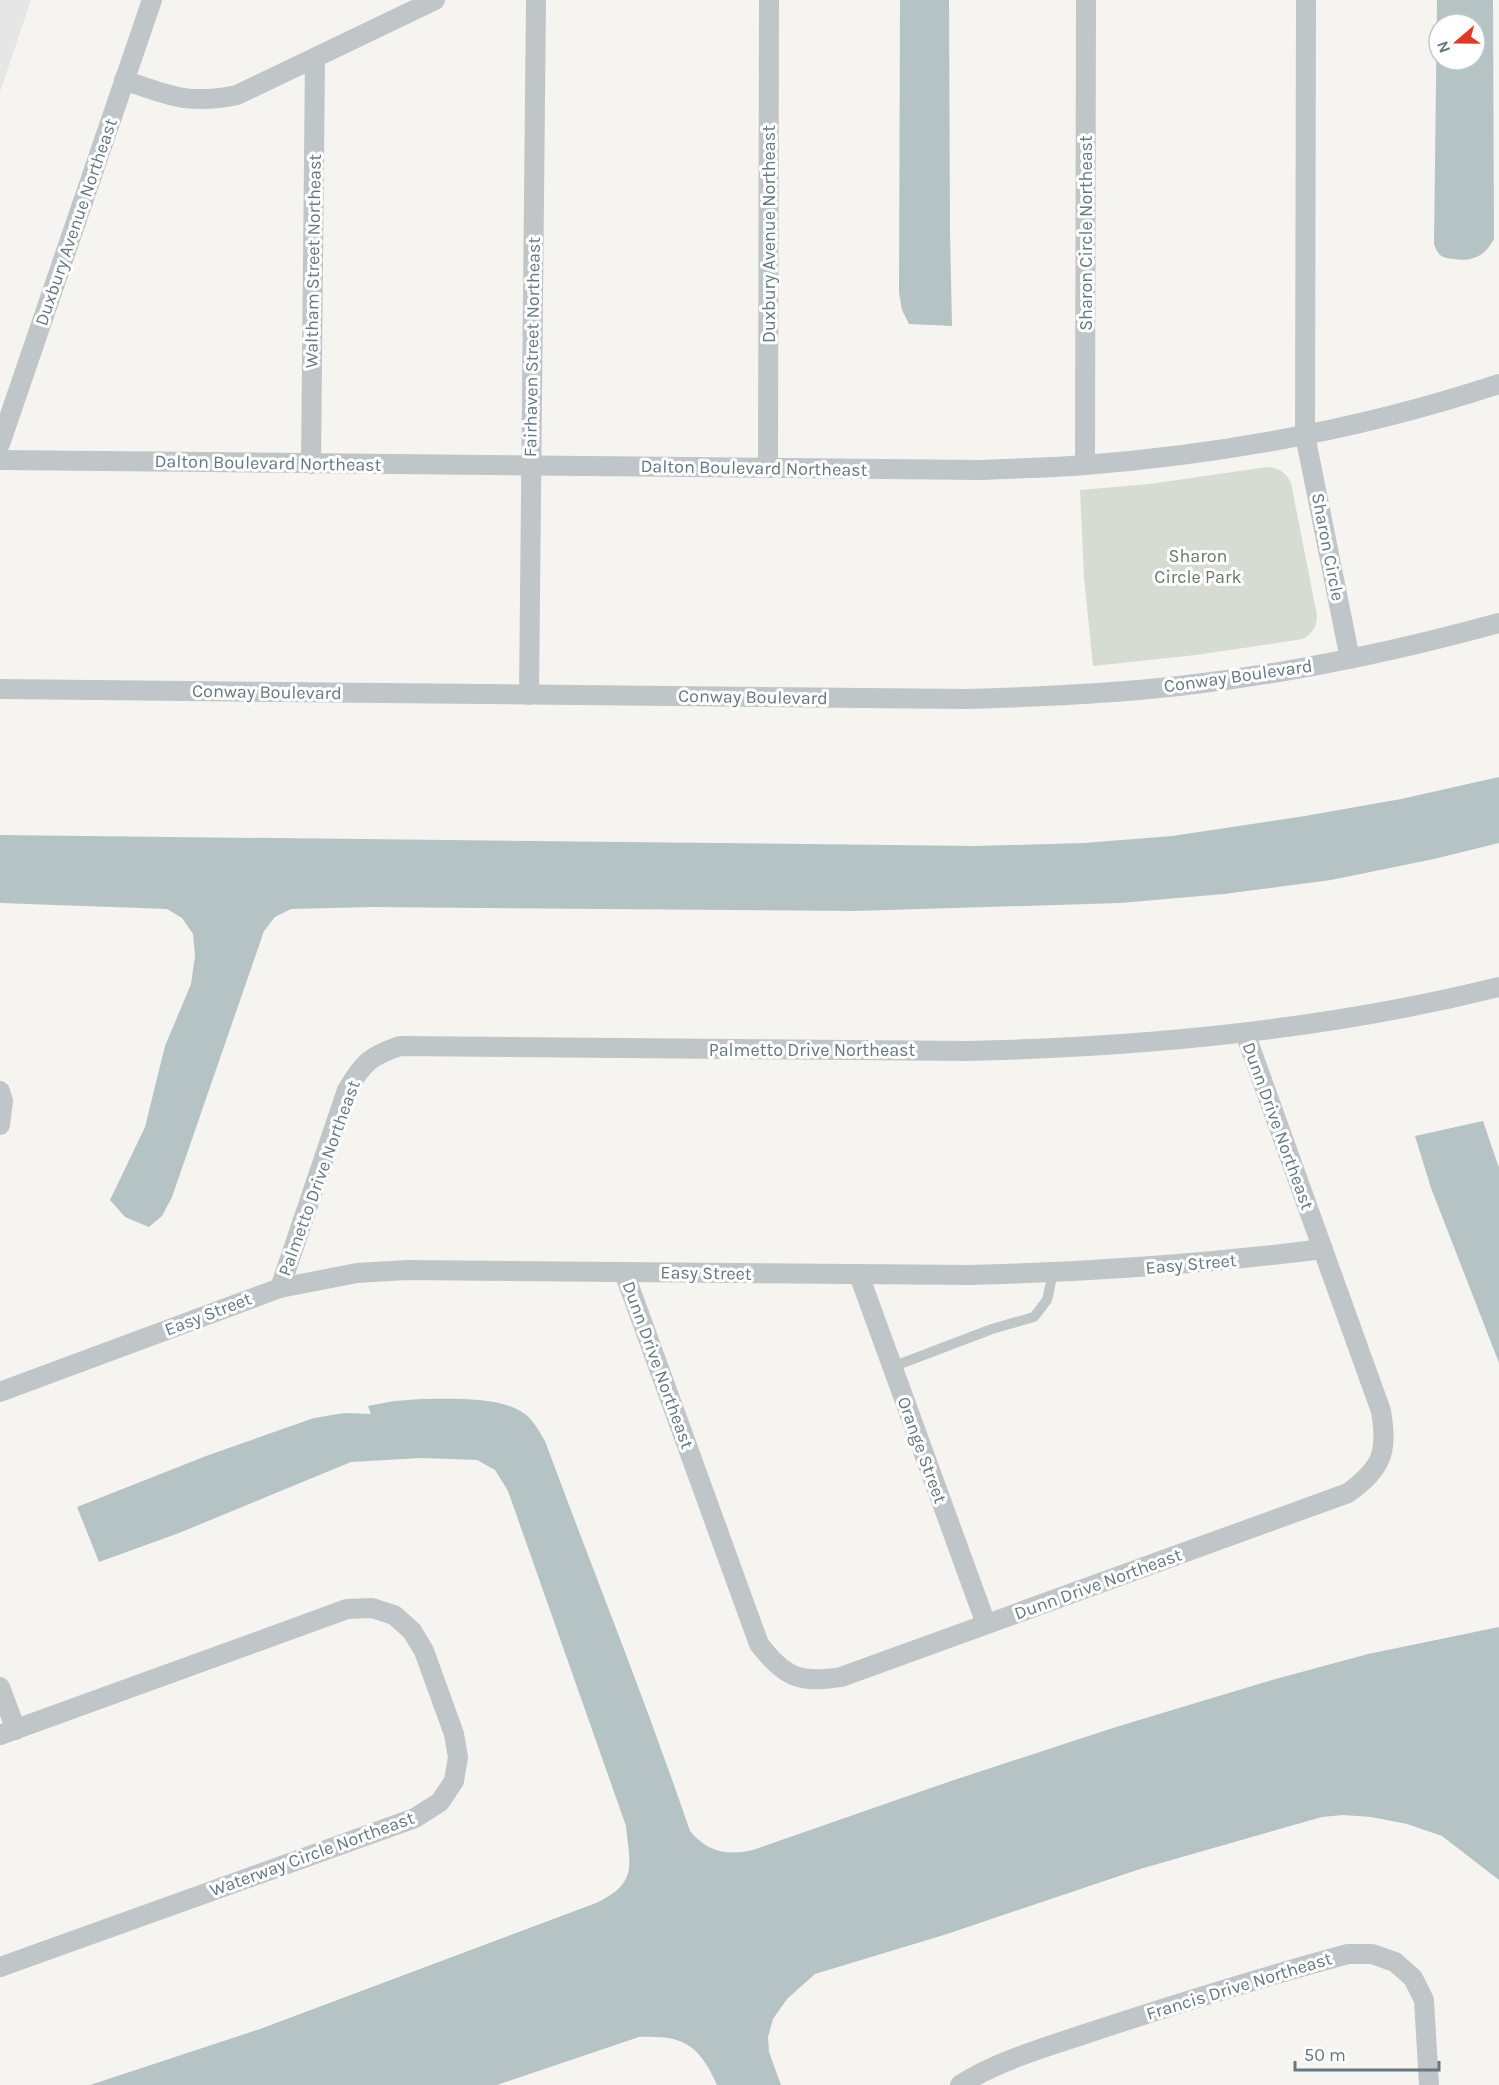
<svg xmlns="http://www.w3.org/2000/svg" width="1499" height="2085" font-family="Karla,sans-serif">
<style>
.built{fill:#e5e6e5}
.green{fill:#d7dcd2}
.water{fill:#b5c3c5;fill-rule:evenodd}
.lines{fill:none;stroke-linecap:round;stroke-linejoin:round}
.service{stroke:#c0c5c7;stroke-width:10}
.minor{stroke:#c0c5c7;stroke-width:20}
.labels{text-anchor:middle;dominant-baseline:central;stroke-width:6;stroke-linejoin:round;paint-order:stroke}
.street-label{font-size:18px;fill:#657881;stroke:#fff}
.park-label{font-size:18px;fill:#6a7963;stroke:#fff}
</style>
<rect width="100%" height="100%" fill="#f5f4f1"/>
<polygon class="built" points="0,0 31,0 0,92"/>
<path class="green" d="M1267 467C1278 468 1286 472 1291 483L1317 615C1317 626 1313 633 1303 639L1196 655 1093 666 1084 577 1080 490 1149 484Z"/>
<g class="water">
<polygon points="900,0 949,0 950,231 952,326 909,324 902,310 899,293"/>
<path d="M1437 0H1493L1494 239C1485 256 1473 262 1454 259 1442 258 1438 256 1434 244ZM1439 24H1475V60H1439Z"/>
<polygon points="1499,777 1499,843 1434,859 1331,880 1224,894 1120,903 855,911 371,907 291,909 275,917 264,931 172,1197 162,1216 149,1227 125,1217 110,1200 145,1127 165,1046 191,984 195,956 193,934 182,918 167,909 0,903 0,835 976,846 1084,843 1172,836 1305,816 1401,799"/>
<polygon points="1483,1121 1499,1168 1499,1363 1431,1188 1415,1136"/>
<path d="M422 1399C451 1399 501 1396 525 1414 534 1421 539 1431 545 1441 593 1571 645 1699 690 1831 707 1852 727 1856 753 1850L951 1781 1116 1727 1272 1680 1368 1654 1499 1627V1880L1442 1836 1407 1824 1371 1817 1343 1815 1322 1817 1140 1869 947 1934 815 1974 787 1999 773 2019 768 2037 769 2052 781 2085H717C699 2045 684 2035 639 2037L497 2085H90L260 2029 596 1903C638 1883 630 1866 626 1826L508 1491 495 1470 477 1460 421 1458 351 1462 179 1533 99 1562 77 1507 206 1456 314 1418 344 1413 371 1414 368 1406 394 1401Z"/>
</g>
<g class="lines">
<polyline class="service" points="892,1367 992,1329 1034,1317 1047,1300 1053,1273"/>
<g class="minor">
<polyline points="1306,0 1305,435 1350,659"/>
<path d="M124 80C169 96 189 105 237 95L435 0"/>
<polyline points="0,444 152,0"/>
<path d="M0 460 981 470C1016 468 1051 468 1085 465 1225 454 1366 428 1499 384"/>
<polyline points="311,464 315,58"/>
<polyline points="1085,465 1086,0"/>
<polyline points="768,468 769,0"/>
<path d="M0 689 965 699C1037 697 1108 694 1179 686 1287 674 1394 652 1499 623"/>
<polyline points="529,695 536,0"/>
<polyline points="0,1091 3,1101 0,1125"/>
<path d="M624 1272 759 1644C784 1677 800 1684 841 1677L1348 1493C1382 1468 1388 1453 1381 1411L1245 1033"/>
<polyline points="859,1275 986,1624"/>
<path d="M280 1288 347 1090C363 1063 370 1056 400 1046L968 1051C1147 1047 1326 1030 1499 987"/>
<path d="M0 1392 280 1288 357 1273 407 1270 970 1275C1088 1272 1205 1264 1323 1249"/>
<polyline points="0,1687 16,1730"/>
<polyline points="0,1735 347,1609 372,1608 394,1615 412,1631 424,1651 454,1734 458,1757 454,1781 440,1802 415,1818 0,1967"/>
<path d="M960 2085C999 2060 1047 2047 1091 2032 1176 2004 1262 1977 1348 1954H1372L1395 1962 1413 1978 1424 2000 1429 2085"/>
</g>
</g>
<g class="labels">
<g class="street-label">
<text transform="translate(76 222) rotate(-71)">Duxbury Avenue Northeast</text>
<text transform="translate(1086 233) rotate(-90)">Sharon Circle Northeast</text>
<text transform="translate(769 234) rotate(-90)">Duxbury Avenue Northeast</text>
<text transform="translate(313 261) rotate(-89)">Waltham Street Northeast</text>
<text transform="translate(532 347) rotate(-89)">Fairhaven Street Northeast</text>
<text transform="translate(268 463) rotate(1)">Dalton Boulevard Northeast</text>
<text transform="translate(754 468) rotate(1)">Dalton Boulevard Northeast</text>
<text transform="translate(1328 547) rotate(79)">Sharon Circle</text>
<text transform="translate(1238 676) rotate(-8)">Conway Boulevard</text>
<text transform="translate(267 692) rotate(1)">Conway Boulevard</text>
<text transform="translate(753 697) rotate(1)">Conway Boulevard</text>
<text x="812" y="1050">Palmetto Drive Northeast</text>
<text transform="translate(1278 1126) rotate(70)">Dunn Drive Northeast</text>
<text transform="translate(319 1178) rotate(-70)">Palmetto Drive Northeast</text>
<text transform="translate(1191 1264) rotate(-5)">Easy Street</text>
<text transform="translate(706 1273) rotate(1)">Easy Street</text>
<text transform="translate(208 1314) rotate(-21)">Easy Street</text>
<text transform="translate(658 1365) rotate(70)">Dunn Drive Northeast</text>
<text transform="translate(922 1450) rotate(70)">Orange Street</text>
<text transform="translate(1098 1584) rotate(-20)">Dunn Drive Northeast</text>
<text transform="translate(312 1854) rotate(-20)">Waterway Circle Northeast</text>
<text transform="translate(1239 1986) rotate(-17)">Francis Drive Northeast</text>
</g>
<g class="park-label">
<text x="1198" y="556">Sharon<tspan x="1198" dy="21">Circle Park</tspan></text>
</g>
</g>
<g transform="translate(1457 42) rotate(250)"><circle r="28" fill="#ffffff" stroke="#c1c9cd" stroke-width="1.5"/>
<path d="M0-4.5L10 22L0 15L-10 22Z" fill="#dd3b28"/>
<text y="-9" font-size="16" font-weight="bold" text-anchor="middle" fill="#657881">N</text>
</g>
<path d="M1295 2061v9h144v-9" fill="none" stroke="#657881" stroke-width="3"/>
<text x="1304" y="2061" font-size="18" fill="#657881" stroke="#ffffff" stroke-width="4.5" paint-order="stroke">50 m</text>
</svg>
